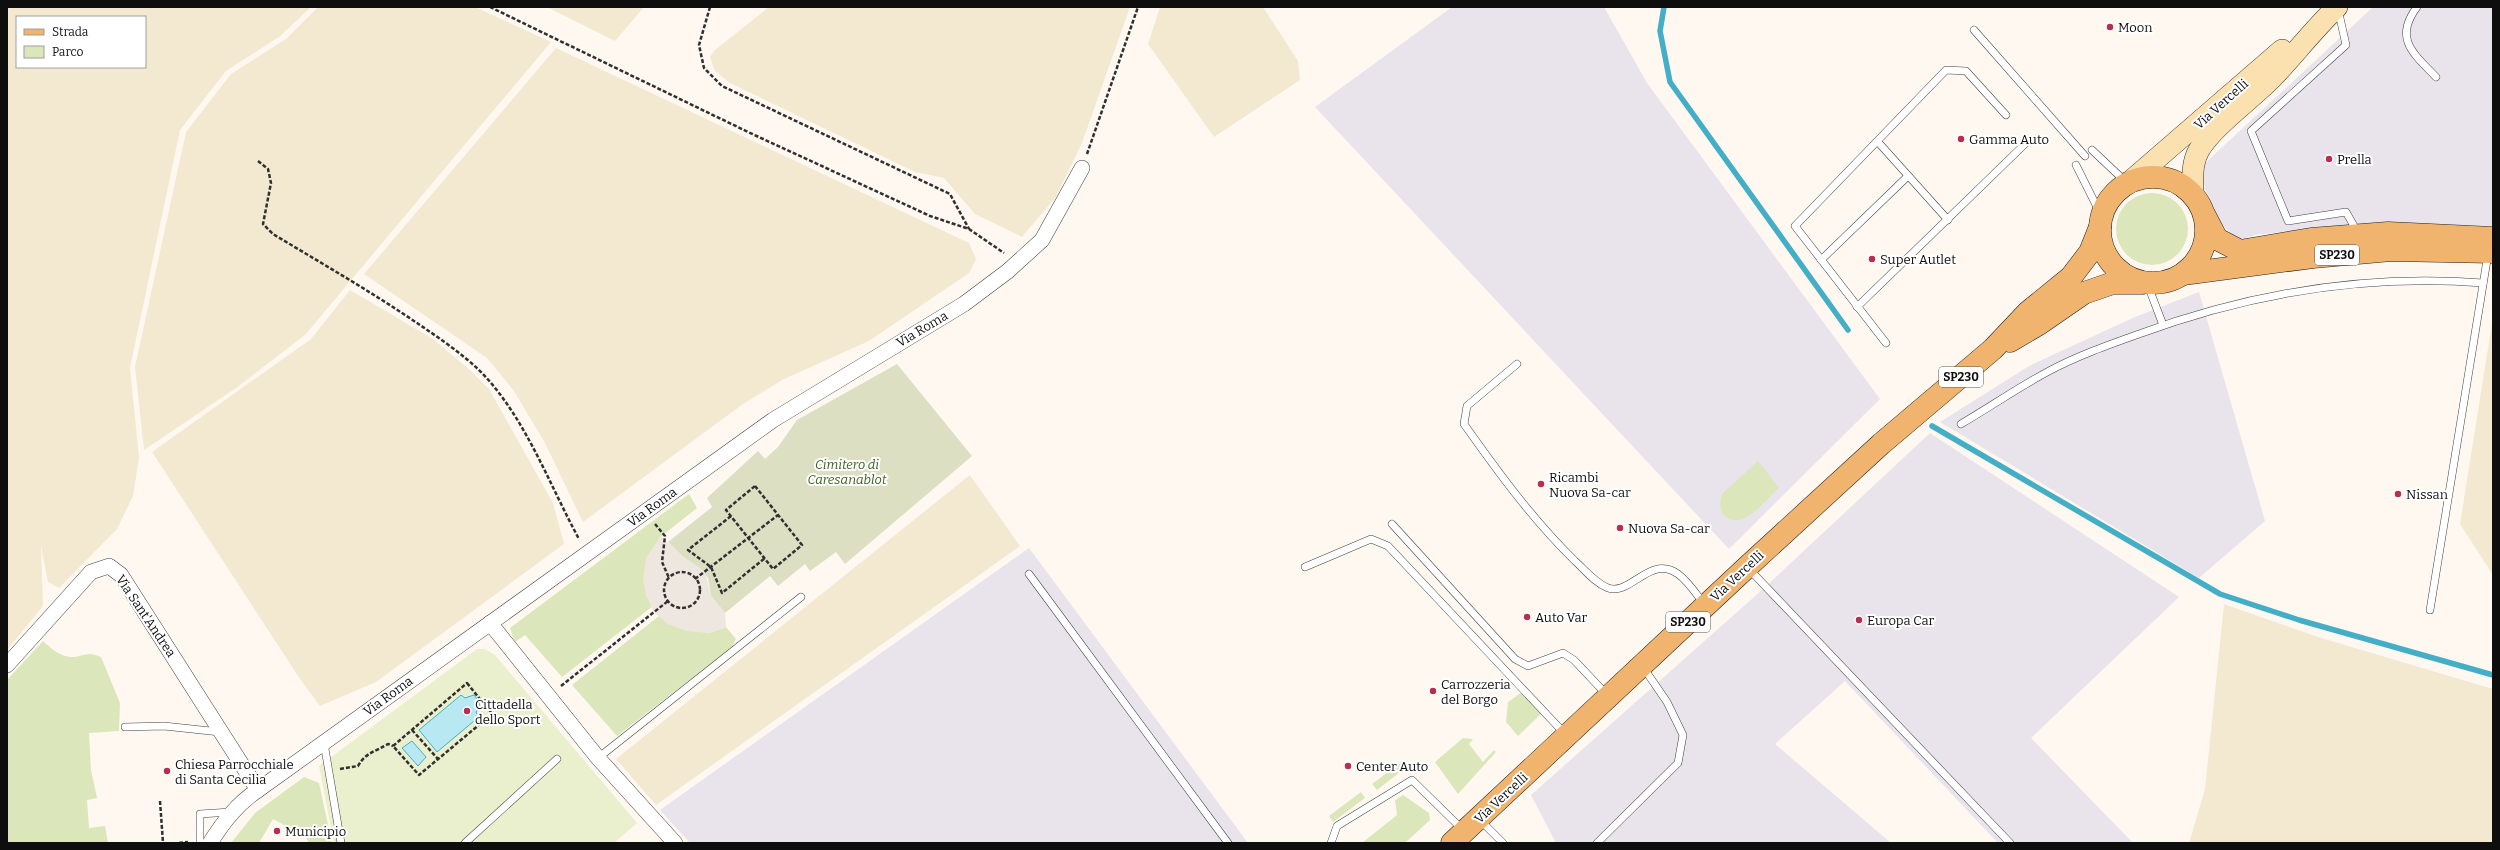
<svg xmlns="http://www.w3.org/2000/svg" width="2500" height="850" font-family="Bitter,serif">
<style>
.industrial{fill:#e9e3ec}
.farmland{fill:#f3e9d1;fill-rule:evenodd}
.green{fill:#dbe7bb}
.cemetery{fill:#dcdfc2}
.pitch{fill:#eaefcd}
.plaza{fill:#eee7df}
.water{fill:#b8e9f3;stroke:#43aec5}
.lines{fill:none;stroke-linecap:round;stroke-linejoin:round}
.stream{stroke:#43aec5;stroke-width:5.5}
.lane-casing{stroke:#414141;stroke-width:8}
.street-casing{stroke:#414141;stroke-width:16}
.secondary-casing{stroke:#303030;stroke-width:22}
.primary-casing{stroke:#1f1f1f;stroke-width:23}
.path{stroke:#303030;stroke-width:2.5;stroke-dasharray:4 2;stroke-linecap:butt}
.lane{stroke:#fff;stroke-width:7}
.street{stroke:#fff;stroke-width:15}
.secondary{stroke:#fae1af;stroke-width:21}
.primary{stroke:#f0b46e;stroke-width:22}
.poi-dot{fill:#b62e52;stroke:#fff;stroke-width:1.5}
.labels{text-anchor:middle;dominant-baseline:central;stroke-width:4;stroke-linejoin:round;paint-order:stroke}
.shield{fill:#fff;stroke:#565656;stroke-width:1}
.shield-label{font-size:12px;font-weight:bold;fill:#0e0e0e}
.poi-label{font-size:13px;fill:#0e0e0e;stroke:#fff;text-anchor:start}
.street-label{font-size:13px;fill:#0e0e0e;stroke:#fff}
.park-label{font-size:13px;font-style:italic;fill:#3d6222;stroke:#fff}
</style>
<rect width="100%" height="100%" fill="#fef8f0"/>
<g class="industrial">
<polygon points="1452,7 1604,7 1647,83 1880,399 1729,549 1315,107"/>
<polygon points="2373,7 2493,7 2493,226 2425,224 2336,226 2255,235 2238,241 2218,220 2205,189 2202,166"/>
<polygon points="2199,292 2265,521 2199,578 1940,422 2029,366 2135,317"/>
<polygon points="1930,433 2179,597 2031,738 2133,843 1998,843 1845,681 1775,744 1891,843 1556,843 1531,795 1762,590"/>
<polygon points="1029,548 1248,843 690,843 660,810"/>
</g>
<g class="farmland">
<path d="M7 7H311L279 37 226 71 180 130 130 368 139 458 133 496 117 529 59 588 48 582 41 546 43 606 7 650ZM17 17H145V67H17Z"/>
<polygon points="318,7 475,7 551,42 305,335 236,388 144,450 135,367 186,132 231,74 286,39"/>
<polygon points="547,7 644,7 615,41"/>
<polygon points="769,7 1130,7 1082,143 1056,197 1022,237 975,214 944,178 915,172 730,83 715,71 710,57 715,50"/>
<polygon points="1160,7 1263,7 1298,61 1300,80 1214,137 1148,44"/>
<polygon points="556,48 969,243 976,259 969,273 869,341 784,379 743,404 583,522 545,443 514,391 487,358 364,274"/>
<polygon points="350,290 433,339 471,371 489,389 553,503 564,544 376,682 320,706 300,679 152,452 311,339"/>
<polygon points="2493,317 2493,575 2460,524"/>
<polygon points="970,475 1020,546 656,805 616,759"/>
<polygon points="2224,604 2318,637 2493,689 2493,843 2189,843 2205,789"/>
</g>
<g class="green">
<circle cx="2152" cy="229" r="36"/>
<path d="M1758 461 1779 488C1767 499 1743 530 1726 517 1718 511 1720 502 1722 494Z"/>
<polygon points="689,494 697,508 659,538 646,595 653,606 562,677 525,635 515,642 510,628"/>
<polygon points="659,616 668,624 709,633 726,627 736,639 732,647 617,736 572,685"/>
<path d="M43 641C51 648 59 656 70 657 84 657 87 650 101 657L120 703 119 731 89 733 91 770 97 798 87 800 89 828 105 826 108 843H7V680Z"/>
<polygon points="1522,692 1542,713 1518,736 1506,722 1508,702"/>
<polygon points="1463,738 1473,739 1469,744 1483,762 1494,750 1496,752 1458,794 1435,762"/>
<polygon points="1404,760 1408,766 1377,790 1372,784"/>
<polygon points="304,777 319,783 332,843 309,843 306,837 273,819 259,843 231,843 255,813"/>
<polygon points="1361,792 1365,798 1333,822 1329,816"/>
<polygon points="1403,795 1429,813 1430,820 1405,843 1362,843 1397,815 1395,800"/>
</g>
<polygon class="cemetery" points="897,364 972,456 845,564 836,552 810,571 805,564 778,586 770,576 725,613 711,596 708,578 702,570 682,556 668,542 712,507 707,498 758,451 765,459 778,447 797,420"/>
<polygon class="pitch" points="477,649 485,649 495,655 637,823 614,843 334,843 319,766"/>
<polygon class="plaza" points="661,536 682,556 699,567 706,575 711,596 725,613 726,627 709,633 686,631 668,624 654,612 646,595 643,580 646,558"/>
<g class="water">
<polygon points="461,695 465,698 474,695 480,703 476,713 480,716 437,752 419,730"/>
<polygon points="412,741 426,757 418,766 402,748"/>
</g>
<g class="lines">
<g class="stream">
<polyline points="1664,7 1660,31 1670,82 1848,330"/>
<polyline points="1932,426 2220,594 2299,620 2493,675"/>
</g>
<g class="lane-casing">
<g id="lane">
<path d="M2417 7C2393 39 2414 54 2436 77"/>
<polyline points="2338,9 2346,45 2251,131 2288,221 2346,212 2358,233"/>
<polyline points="1974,30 2085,156"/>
<polyline points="1878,142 1948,220"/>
<polyline points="2092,150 2127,183"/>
<polyline points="2076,165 2101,215"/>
<polyline points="1821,260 1908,176"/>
<polyline points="2147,283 2163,325"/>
<polyline points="1857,307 2028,141"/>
<polyline points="1886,343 1795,226 1946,70 1966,71 2006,115"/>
<path d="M1517 364 1467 406 1464 424C1498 472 1533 520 1575 561 1585 570 1595 583 1608 588 1631 596 1650 554 1678 574 1688 581 1697 595 1704 604"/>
<path d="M1961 424C1990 407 2019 387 2049 371 2077 356 2108 345 2139 334 2250 293 2365 274 2483 283"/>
<polyline points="1392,524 1515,659 1528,666 1563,653 1574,660 1607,695"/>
<polyline points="1305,567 1371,539 1388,546 1566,735"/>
<polyline points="1748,568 2010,843"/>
<polyline points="1029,574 1228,843"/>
<polyline points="2430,610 2488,254"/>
<polyline points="125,727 164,726 220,732"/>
<polyline points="324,743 341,843"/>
<polyline points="598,758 801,597"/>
<polyline points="1480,820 1503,843"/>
<polyline points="200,843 200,814 231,812"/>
<polyline points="465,843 557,759"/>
<polyline points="1331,843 1337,826 1412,780 1463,830"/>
<polyline points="1597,843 1678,763 1683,735 1667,702 1643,667"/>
</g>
</g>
<g class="street-casing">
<g id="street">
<polyline points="490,623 598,758 675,843"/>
<polyline points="7,665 91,572 109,566 121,575 258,790"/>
<path d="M210 843C224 821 237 804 258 790L773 420 964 304 1008 271 1042 240 1082 168"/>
</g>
</g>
<g class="secondary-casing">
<g id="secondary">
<polyline points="2132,180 2282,50"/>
<path d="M2193 195C2193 179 2191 164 2199 150 2214 125 2252 99 2273 77 2295 54 2314 29 2337 7"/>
</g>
</g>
<g class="primary-casing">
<g id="primary">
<circle cx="2153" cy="230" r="53"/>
<polyline points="2205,216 2217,239 2240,251 2311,239 2388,233 2493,238"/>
<polyline points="2183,274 2313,257 2391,250 2493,252"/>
<polyline points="2010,341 2039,324 2084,293 2113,283 2142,283"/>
<polyline points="1452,843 1747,567 1881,444 1993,349 2028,312 2071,277 2090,252 2100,227"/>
</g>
</g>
<g class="path">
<polyline points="490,7 748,132 930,216 969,229 1004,253"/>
<polyline points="710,7 699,45 704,68 722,86 950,194 969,229"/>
<polyline points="1087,154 1138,7"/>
<path d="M258 161 268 169 271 183 263 224 273 234C321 263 370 291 417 323 439 338 463 354 482 373 526 419 549 484 579 539"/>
<polygon points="755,486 802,545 773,569 726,510"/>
<polyline points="731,516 688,550 711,567 722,593 765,558"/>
<polyline points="655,524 665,536 662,562 669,578"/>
<circle cx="682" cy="590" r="18"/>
<polyline points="695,579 778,515"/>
<polygon points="467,683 492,714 419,775 393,746"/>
<polyline points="561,686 668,601"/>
<polyline points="412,730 438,759"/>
<path d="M340 769 358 766C366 752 375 752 388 744L393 746"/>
<polyline points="160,801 163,843"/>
<polyline points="179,843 188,842"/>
</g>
<use href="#lane" class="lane"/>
<use href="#street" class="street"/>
<use href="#secondary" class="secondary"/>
<use href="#primary" class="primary"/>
</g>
<g class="poi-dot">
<circle cx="2110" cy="27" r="4"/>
<circle cx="1961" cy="139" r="4"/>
<circle cx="2329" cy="159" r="4"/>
<circle cx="1872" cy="259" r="4"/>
<circle cx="1541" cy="484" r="4"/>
<circle cx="2398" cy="494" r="4"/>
<circle cx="1620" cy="528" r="4"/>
<circle cx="1527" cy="617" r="4"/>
<circle cx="1859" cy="620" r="4"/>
<circle cx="1433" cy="691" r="4"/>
<circle cx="467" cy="711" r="4"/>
<circle cx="1348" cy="766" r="4"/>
<circle cx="167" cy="771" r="4"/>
<circle cx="277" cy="831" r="4"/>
</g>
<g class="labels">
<g class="shield">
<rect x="2315" y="245" width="44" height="20" rx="3"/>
<rect x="1939" y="367" width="44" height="20" rx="3"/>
<rect x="1666" y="612" width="44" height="20" rx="3"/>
</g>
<g class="shield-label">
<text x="2337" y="255">SP230</text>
<text x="1961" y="377">SP230</text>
<text x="1688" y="622">SP230</text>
</g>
<g class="poi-label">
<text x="2118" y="27">Moon</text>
<text x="1969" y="139">Gamma Auto</text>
<text x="2337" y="159">Prella</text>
<text x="1880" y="259">Super Autlet</text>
<text x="1549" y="477">Ricambi<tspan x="1549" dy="15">Nuova Sa-car</tspan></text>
<text x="2406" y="494">Nissan</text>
<text x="1628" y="528">Nuova Sa-car</text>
<text x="1535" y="617">Auto Var</text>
<text x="1867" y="620">Europa Car</text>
<text x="1441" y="684">Carrozzeria<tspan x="1441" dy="15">del Borgo</tspan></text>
<text x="475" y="704">Cittadella<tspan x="475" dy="15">dello Sport</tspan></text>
<text x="175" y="764">Chiesa Parrocchiale<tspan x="175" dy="15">di Santa Cecilia</tspan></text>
<text x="1356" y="766">Center Auto</text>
<text x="285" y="831">Municipio</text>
</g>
<g class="street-label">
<text transform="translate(2221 104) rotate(-42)">Via Vercelli</text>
<text transform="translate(922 329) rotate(-31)">Via Roma</text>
<text transform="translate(652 507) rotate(-36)">Via Roma</text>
<text transform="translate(1737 576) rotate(-43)">Via Vercelli</text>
<text transform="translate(146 616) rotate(56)">Via Sant'Andrea</text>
<text transform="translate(388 696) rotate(-36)">Via Roma</text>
<text transform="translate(1501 798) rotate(-43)">Via Vercelli</text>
</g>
<g class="park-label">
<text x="847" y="464">Cimitero di<tspan x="847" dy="15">Caresanablot</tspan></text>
</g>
</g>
<rect width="2500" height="850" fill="none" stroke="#0e0e0e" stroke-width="16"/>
<rect x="16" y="16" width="130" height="52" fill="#ffffff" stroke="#9f9f9f"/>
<rect x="24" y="29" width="20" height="6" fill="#f0b46e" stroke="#9f9f9f"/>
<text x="52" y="36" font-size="12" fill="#0e0e0e">Strada</text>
<rect x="24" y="46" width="20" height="12" fill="#dbe7bb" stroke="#9f9f9f"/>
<text x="52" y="56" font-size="12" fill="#0e0e0e">Parco</text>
</svg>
